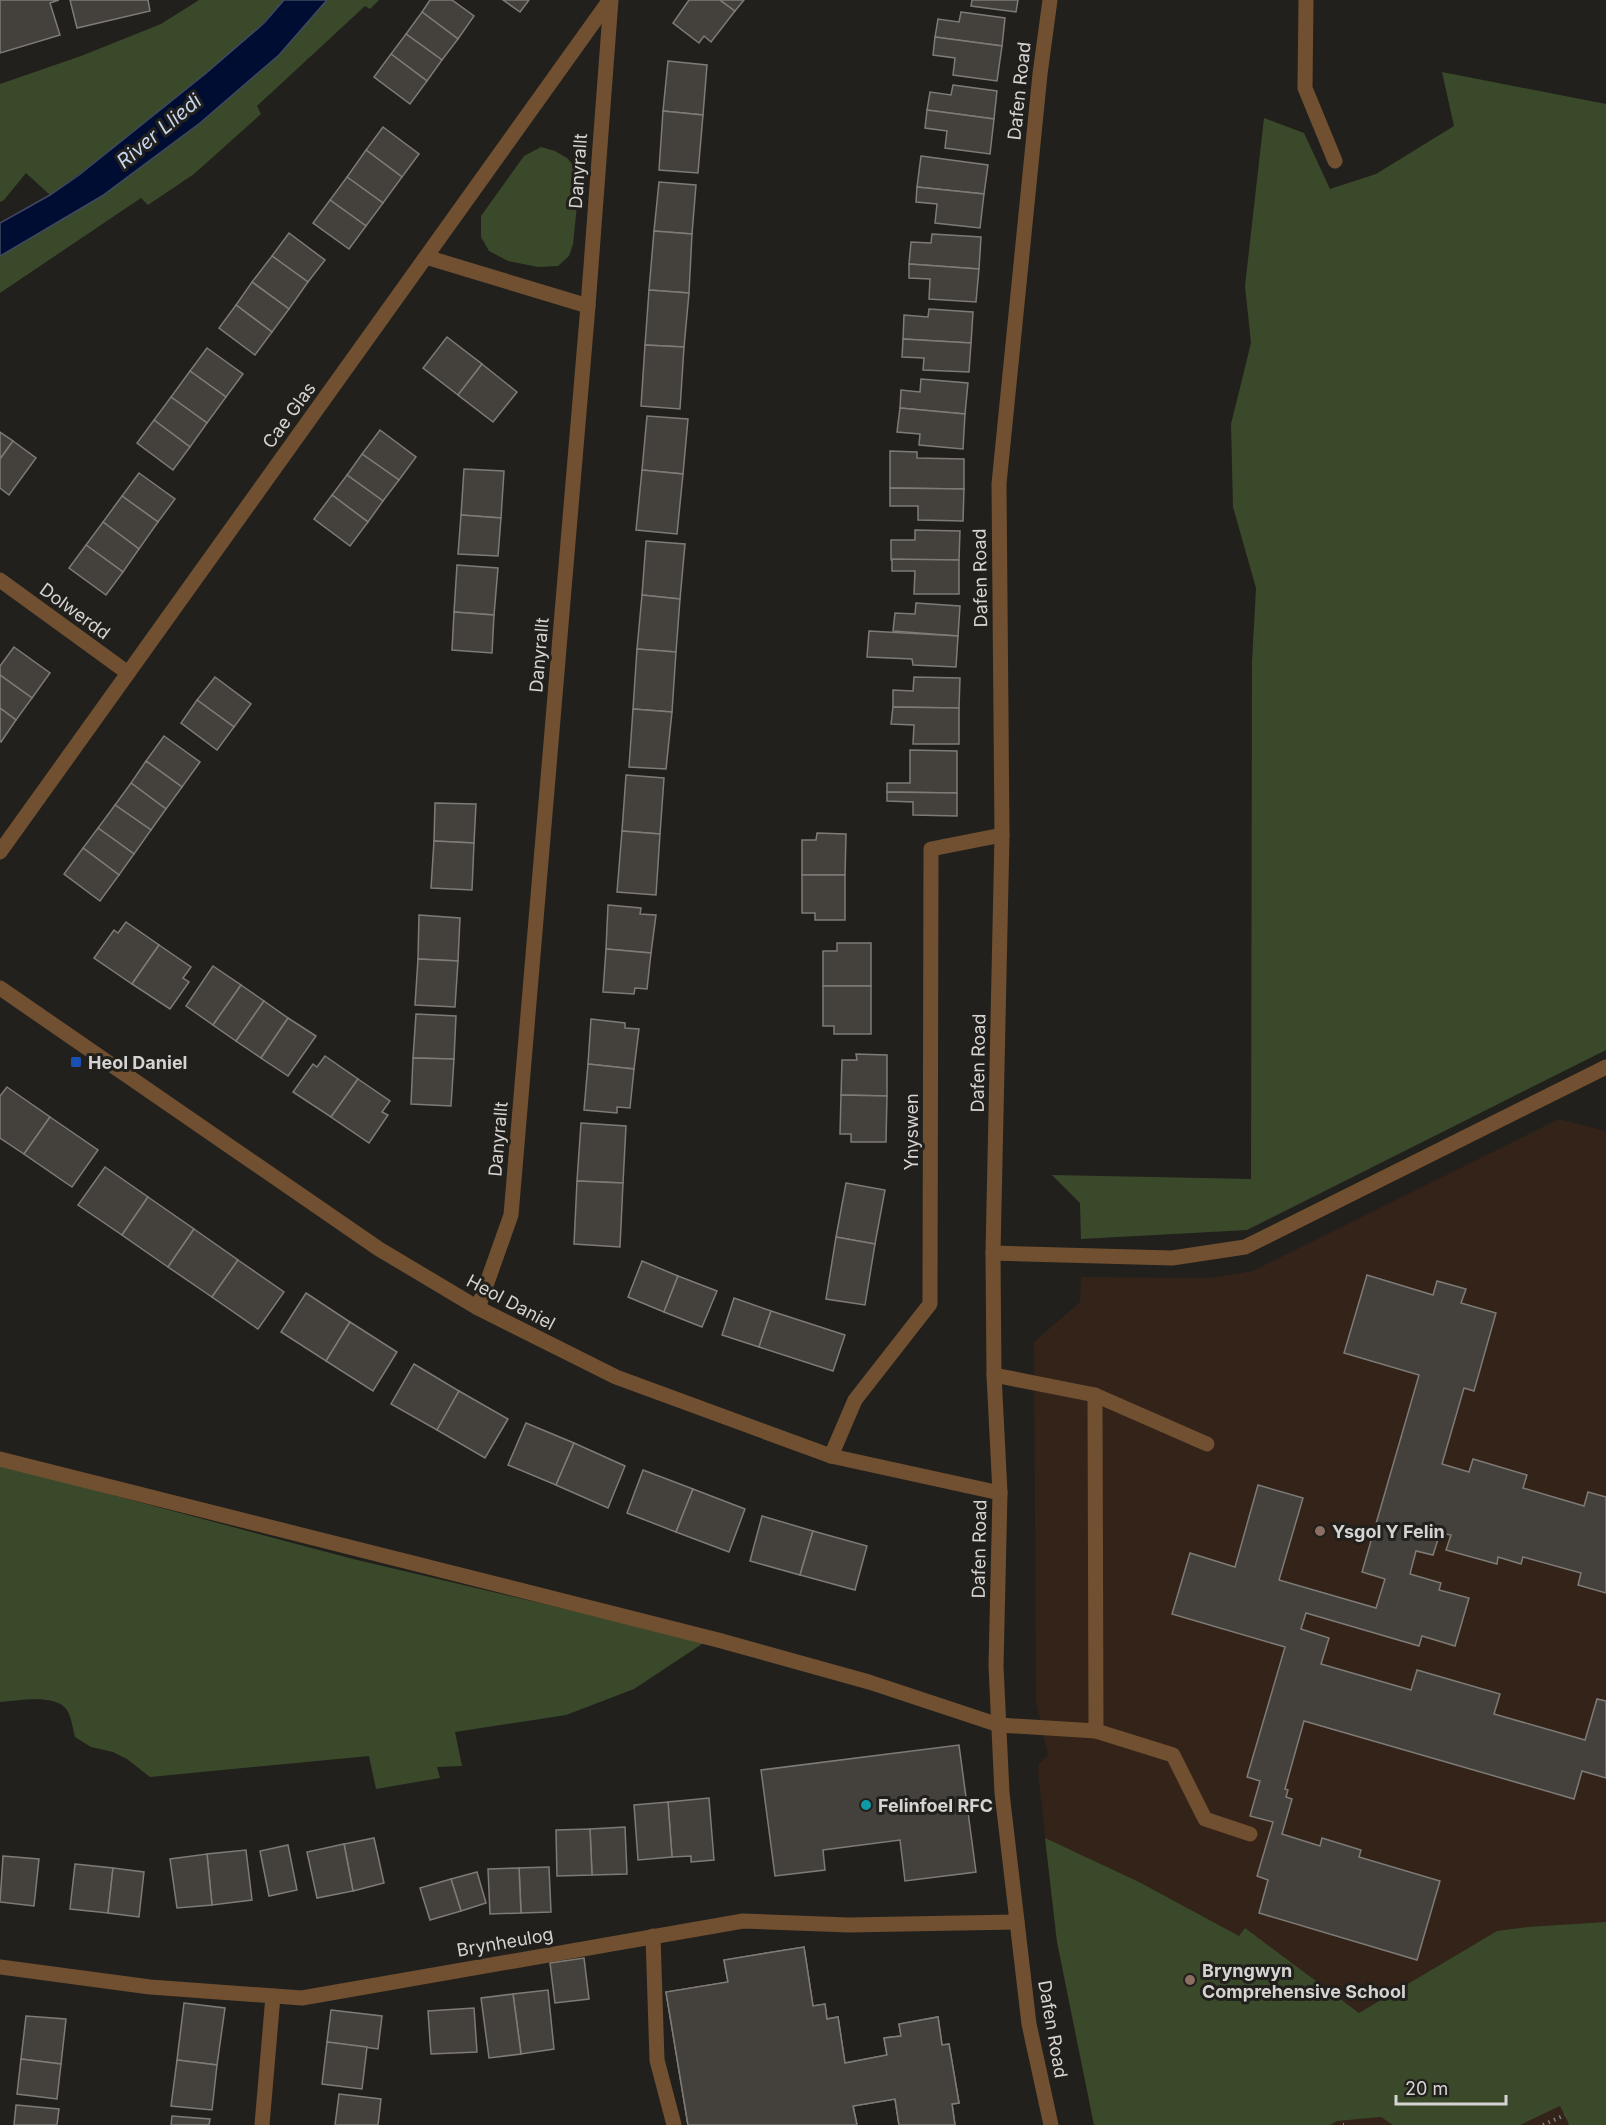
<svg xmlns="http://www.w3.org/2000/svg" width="1606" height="2125" font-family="Inter,sans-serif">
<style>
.education{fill:#332319}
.green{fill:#3a4929}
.water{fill:#000d33;stroke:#404963;stroke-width:1.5}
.building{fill:#44413d;stroke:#7e7b77;stroke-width:1.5;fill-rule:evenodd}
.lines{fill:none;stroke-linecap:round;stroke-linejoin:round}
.path{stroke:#7f7d7a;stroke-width:4;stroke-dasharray:1.5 4.5;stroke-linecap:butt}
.service{stroke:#705031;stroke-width:15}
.minor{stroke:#705031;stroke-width:15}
.tertiary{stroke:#705031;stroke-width:15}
.transit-dot{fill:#1a4fb4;stroke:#22201c;stroke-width:2}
.education-dot{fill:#8d6e63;stroke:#22201c;stroke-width:2}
.culture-dot{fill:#0f9aa8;stroke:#22201c;stroke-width:2}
.labels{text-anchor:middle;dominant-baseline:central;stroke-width:6;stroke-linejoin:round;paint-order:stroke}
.street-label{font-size:18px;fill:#d6d4d2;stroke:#22201c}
.poi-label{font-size:18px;font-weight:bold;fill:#d6d4d2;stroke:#22201c;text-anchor:start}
.water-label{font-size:20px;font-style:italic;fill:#c3d5f1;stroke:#22201c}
</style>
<rect width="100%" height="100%" fill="#22201c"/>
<polygon class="education" points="1559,1119 1606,1131 1606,2125 1094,2125 1057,1942 1038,1772 1039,1764 1048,1755 1036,1702 1034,1342 1080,1302 1081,1277 1209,1278 1253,1271"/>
<g class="green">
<path d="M199 0H284C248 42 203 76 160 110 124 139 88 169 50 195L26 173 4 200 0 202V84L81 56 161 24Z"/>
<polygon points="327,0 379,0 370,9 365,6 257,106 261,114 194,174 148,205 141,198 0,293 0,256 102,196 200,123 279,55"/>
<polygon points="1442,72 1606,104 1606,1050 1247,1230 1081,1239 1080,1203 1052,1175 1251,1179 1252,662 1256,588 1233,507 1231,424 1251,343 1245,286 1264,118 1304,133 1330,189 1376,174 1454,126"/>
<polygon points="541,147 555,151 567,158 577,170 578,175 579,186 573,244 569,256 558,266 538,267 508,261 489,251 481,237 481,216 524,156"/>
<path d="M0 1465 353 1559 705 1642 634 1689 566 1715 455 1732 462 1766 437 1767 440 1778 376 1789 369 1756 150 1777 127 1759 113 1752 91 1747 75 1737C73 1730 72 1721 69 1714 61 1692 18 1701 0 1702Z"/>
<polygon points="1045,1838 1139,1882 1239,1936 1245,1928 1359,2013 1497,1931 1528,1927 1606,1922 1606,2125 1568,2125 1569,2124 1560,2106 1520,2125 1393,2125 1381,2117 1337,2121 1330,2125 1094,2125 1057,1942"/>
</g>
<polygon class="water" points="284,0 327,0 279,55 200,123 102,196 0,256 0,223 50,195 79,175 205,74 264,23"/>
<g class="building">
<polygon points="0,0 59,0 50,3 60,35 0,53"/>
<polygon points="70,0 148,0 150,11 77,28"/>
<polygon points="430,0 452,0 474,16 458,39 422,12"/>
<polygon points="503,0 529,0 520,12"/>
<polygon points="689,0 720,0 735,11 711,42 704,36 699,43 673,23"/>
<polygon points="720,0 744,0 735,11"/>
<polygon points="972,0 1018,0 1016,12 971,6"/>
<polygon points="422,12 458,39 442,60 406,34"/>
<polygon points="961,12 1005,18 1002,46 935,37 938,19 959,22"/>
<polygon points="406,34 442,60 427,81 391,54"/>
<polygon points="935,37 1002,46 997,81 953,75 955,58 933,55"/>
<polygon points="391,54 427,81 410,104 374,77"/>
<polygon points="668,61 707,65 703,115 663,111"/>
<polygon points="953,85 997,91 994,119 927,110 930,92 951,95"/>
<polygon points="927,110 994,119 990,154 945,148 947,131 925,128"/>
<polygon points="663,111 703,115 698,173 659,170"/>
<polygon points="383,127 419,154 402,177 366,150"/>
<polygon points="366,150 402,177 383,203 347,177"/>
<polygon points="921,156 988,165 984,194 917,187"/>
<polygon points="347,177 383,203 366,226 330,200"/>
<polygon points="659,182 696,185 692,234 654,231"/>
<polygon points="917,187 984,194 980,228 935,223 937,204 916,202"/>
<polygon points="330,200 366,226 349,249 313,223"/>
<polygon points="654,231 692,234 689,293 649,290"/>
<polygon points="289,233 325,260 308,282 272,256"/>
<polygon points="932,234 981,237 979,269 909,264 911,242 931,243"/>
<polygon points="272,256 308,282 289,309 252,282"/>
<polygon points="909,264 979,269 976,302 929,299 930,279 909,278"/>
<polygon points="252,282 289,309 272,332 236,305"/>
<polygon points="649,290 689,293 684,347 645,345"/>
<polygon points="236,305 272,332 255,355 219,328"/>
<polygon points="929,309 973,312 971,343 903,339 904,315 928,317"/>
<polygon points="447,337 482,364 458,395 423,368"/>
<polygon points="903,339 971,343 969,372 923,370 924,358 902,357"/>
<polygon points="645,345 684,347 680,409 641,406"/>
<polygon points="207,348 243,374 226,397 190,371"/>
<polygon points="482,364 517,392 493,422 458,395"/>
<polygon points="190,371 226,397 207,423 171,397"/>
<polygon points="921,379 968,383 965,414 900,408 901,390 920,392"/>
<polygon points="171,397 207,423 190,447 154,420"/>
<polygon points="900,408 965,414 963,449 919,445 920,434 897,432"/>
<polygon points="647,416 688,419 683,474 642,470"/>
<polygon points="154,420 190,447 173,470 137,443"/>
<polygon points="380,430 416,457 399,480 362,454"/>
<polygon points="0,432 13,441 0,459"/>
<polygon points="13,441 36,458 9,495 0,488 0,459"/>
<polygon points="890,451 917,452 917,458 964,459 964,489 890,488"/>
<polygon points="362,454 399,480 383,501 347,475"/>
<polygon points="464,469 504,471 501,518 461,515"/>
<polygon points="642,470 683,474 677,534 636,530"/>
<polygon points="139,473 175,499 158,522 122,496"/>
<polygon points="347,475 383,501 368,522 332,495"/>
<polygon points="890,488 964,489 963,521 918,520 918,506 890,506"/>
<polygon points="332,495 368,522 350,546 314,519"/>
<polygon points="122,496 158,522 139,549 103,522"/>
<polygon points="461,515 501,518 498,556 458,554"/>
<polygon points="103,522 139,549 123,572 86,545"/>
<polygon points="915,530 960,531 959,560 891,560 891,540 915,540"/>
<polygon points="646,541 685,544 680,599 642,595"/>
<polygon points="86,545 123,572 106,595 69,568"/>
<polygon points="892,559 959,560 959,594 914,594 915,571 892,571"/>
<polygon points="457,565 498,568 494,615 454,612"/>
<polygon points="642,595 680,599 676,652 637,649"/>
<polygon points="916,603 960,606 958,636 893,631 895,613 915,614"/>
<polygon points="454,612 494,615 492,653 452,650"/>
<polygon points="869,631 958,636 956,667 913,665 912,659 867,657"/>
<polygon points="14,647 50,673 32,698 0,675 0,666"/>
<polygon points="637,649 676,652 672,712 633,709"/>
<polygon points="0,675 32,698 16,720 0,708"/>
<polygon points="215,677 251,704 234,727 197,700"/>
<polygon points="914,677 960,678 959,708 893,707 893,690 913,691"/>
<polygon points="197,700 234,727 217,750 181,723"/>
<polygon points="893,707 959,708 959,744 913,744 914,725 891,724"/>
<polygon points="0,708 16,720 1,742 0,741"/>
<polygon points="633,709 672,712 666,769 629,767"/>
<polygon points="164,736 200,762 182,787 146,761"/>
<polygon points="910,750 957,751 957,793 887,792 887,783 910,783"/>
<polygon points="146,761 182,787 166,809 131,783"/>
<polygon points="626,775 664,778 660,834 622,831"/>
<polygon points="131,783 166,809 151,830 115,805"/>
<polygon points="887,792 957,793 957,816 913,815 913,802 887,801"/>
<polygon points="435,803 476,804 474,843 434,841"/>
<polygon points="115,805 151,830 134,854 98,828"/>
<polygon points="98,828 134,854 119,875 83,848"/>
<polygon points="622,831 660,834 656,895 617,892"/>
<polygon points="817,833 846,834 845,875 802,875 802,840 816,840"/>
<polygon points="434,841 474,843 472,890 431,888"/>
<polygon points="83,848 119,875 100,901 64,874"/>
<polygon points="802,875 845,875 845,920 815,920 815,913 802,913"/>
<polygon points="608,905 641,908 640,914 656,915 651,953 606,949"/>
<polygon points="419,915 460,918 458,961 418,959"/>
<polygon points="126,922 159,945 132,984 94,958 114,930 118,933"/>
<polygon points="837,943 871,943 871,986 823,986 823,951 837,951"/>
<polygon points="159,945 191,967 183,978 189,982 170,1009 132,984"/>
<polygon points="606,949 651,953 647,989 635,988 634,994 603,992"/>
<polygon points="418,959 458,961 455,1007 415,1005"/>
<polygon points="213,966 241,985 213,1025 186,1006"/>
<polygon points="241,985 264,1001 236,1041 213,1025"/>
<polygon points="823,986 871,986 871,1034 834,1034 834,1026 823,1026"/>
<polygon points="264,1001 288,1018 261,1058 236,1041"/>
<polygon points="416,1014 456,1016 454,1059 413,1058"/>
<polygon points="288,1018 316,1036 288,1076 261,1058"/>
<polygon points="591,1019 625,1023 625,1028 639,1029 634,1069 588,1064"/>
<polygon points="856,1054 887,1055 887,1096 841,1095 842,1060 857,1060"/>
<polygon points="325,1056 358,1079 331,1117 293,1092 313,1064 317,1067"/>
<polygon points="413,1058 454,1059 451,1106 411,1104"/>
<polygon points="588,1064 634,1069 630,1108 617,1107 617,1113 584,1110"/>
<polygon points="358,1079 390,1101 382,1112 388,1115 369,1143 331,1117"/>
<polygon points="7,1087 50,1117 24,1154 0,1138 0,1096"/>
<polygon points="841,1095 887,1096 886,1142 851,1142 851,1134 840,1134"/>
<polygon points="50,1117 98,1150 72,1187 24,1154"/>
<polygon points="581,1123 626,1126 623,1183 577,1181"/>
<polygon points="105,1167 148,1197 122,1235 78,1205"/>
<polygon points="577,1181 623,1183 620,1247 574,1244"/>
<polygon points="846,1183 885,1190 875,1244 836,1237"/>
<polygon points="148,1197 194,1229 168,1267 122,1235"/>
<polygon points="194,1229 238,1260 212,1297 168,1267"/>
<polygon points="836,1237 875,1244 865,1305 826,1299"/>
<polygon points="238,1260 284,1292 258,1329 212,1297"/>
<polygon points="642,1261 678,1276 664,1312 628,1297"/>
<polygon points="1367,1275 1433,1295 1437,1281 1466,1289 1461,1303 1496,1313 1474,1391 1464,1388 1442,1464 1469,1472 1473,1459 1527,1475 1523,1488 1584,1506 1588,1492 1606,1497 1606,1593 1578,1585 1581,1573 1523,1557 1521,1564 1498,1557 1497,1564 1446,1550 1451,1535 1440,1533 1433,1555 1416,1551 1410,1574 1441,1583 1439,1590 1469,1598 1455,1646 1422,1636 1419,1646 1306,1613 1301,1629 1329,1638 1321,1664 1411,1690 1417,1670 1500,1694 1494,1714 1585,1740 1597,1699 1606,1701 1606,1778 1582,1771 1574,1799 1304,1721 1285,1789 1288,1790 1286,1797 1292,1799 1282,1834 1320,1846 1322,1838 1361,1850 1359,1857 1440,1881 1417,1960 1259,1913 1268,1880 1257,1876 1273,1822 1250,1816 1260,1781 1247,1777 1285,1647 1172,1614 1190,1553 1235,1567 1258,1485 1303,1498 1279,1580 1376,1608 1385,1579 1362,1572 1419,1375 1344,1353"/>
<polygon points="678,1276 717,1291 702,1327 664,1312"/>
<polygon points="306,1293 350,1322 326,1361 281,1332"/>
<polygon points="734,1298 771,1311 759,1347 722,1335"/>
<polygon points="771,1311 845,1335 833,1371 759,1347"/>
<polygon points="350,1322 397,1352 373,1391 326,1361"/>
<polygon points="414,1364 459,1391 437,1430 391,1404"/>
<polygon points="459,1391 508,1419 485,1458 437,1430"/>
<polygon points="526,1423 574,1443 556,1485 508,1465"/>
<polygon points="574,1443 625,1466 608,1508 556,1485"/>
<polygon points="643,1470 693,1489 676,1532 627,1513"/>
<polygon points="693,1489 745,1509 729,1552 676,1532"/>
<polygon points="762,1516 813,1531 800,1575 750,1561"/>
<polygon points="813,1531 867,1546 855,1590 800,1575"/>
<polygon points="959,1745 976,1872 905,1881 900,1840 823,1850 825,1870 775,1876 761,1770"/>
<polygon points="709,1798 714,1860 691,1862 691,1856 672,1857 668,1802"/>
<polygon points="668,1802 672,1857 638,1860 634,1805"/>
<polygon points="625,1827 627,1874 592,1875 590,1829"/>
<polygon points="590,1829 592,1875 557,1876 556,1830"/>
<polygon points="374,1838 384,1883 353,1891 344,1844"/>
<polygon points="344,1844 353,1891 317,1898 307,1852"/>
<polygon points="288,1845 297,1890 269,1896 260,1851"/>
<polygon points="246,1850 252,1900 212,1905 207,1854"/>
<polygon points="207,1854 212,1905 177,1908 170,1859"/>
<polygon points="3,1856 39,1859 34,1906 0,1902"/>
<polygon points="75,1864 113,1868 108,1913 70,1909"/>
<polygon points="549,1867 551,1912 521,1913 519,1868"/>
<polygon points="113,1868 144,1872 139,1917 108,1913"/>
<polygon points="519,1868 521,1913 490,1914 488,1869"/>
<polygon points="477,1872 486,1903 461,1911 451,1879"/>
<polygon points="451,1879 461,1911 430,1920 420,1888"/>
<path d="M804 1947 813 2006 825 2004 827 2019 838 2017 845 2063 887 2055 884 2038 901 2036 899 2024 938 2017 942 2045 949 2044 959 2103 952 2104 955 2125H899L895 2099 853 2106 857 2125H808L803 2102 726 2116 728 2125H688L666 1992 728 1982 724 1960ZM782 2024 785 2040 790 2039 793 2056 728 2067 722 2034Z"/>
<polygon points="804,1947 813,2006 825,2004 827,2019 838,2017 845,2063 887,2055 884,2038 901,2036 899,2024 938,2017 942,2045 949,2044 959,2103 952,2104 955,2125 899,2125 895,2099 853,2106 857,2125 688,2125 666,1992 728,1982 724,1960"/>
<polygon points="584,1958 589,1999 555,2003 550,1963"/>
<polygon points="548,1990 554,2049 521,2054 513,1994"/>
<polygon points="513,1994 521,2054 489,2058 481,1998"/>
<polygon points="184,2003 225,2008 217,2065 177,2060"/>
<polygon points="474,2008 477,2052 431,2054 428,2011"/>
<polygon points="331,2010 382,2016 378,2049 327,2042"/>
<polygon points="26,2016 66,2019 61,2064 21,2059"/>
<polygon points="327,2042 367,2047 362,2089 322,2084"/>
<polygon points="21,2059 61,2064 57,2099 17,2094"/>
<polygon points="177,2060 217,2065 212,2110 171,2106"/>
<polygon points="339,2094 381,2099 378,2125 335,2125"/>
<polygon points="16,2105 59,2109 57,2125 14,2125"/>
<polygon points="172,2116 210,2119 209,2125 171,2125"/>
</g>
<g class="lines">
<g class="path">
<polyline points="1343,2125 1344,2125"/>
<polyline points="1543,2125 1565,2115"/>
</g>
<g class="service">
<polyline points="1306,0 1305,88 1335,161"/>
<polyline points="993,1253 1172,1258 1245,1247 1606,1067"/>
<polyline points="994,1375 1095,1395 1096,1731"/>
<polyline points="1095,1395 1207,1444"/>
<polyline points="0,1459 718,1640 869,1682 999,1725 1096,1731 1173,1755 1205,1819 1250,1834"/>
<polyline points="653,1936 657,2060 674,2125"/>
</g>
<g class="minor">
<polyline points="426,257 588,306"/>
<polyline points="0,580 128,673"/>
<polyline points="0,852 609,1"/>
<polyline points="0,988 379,1249 478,1308 616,1377 831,1456 1000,1493"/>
<polyline points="478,1308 511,1215 588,306 611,0"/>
<polyline points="831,1456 855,1400 930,1304 931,849 1002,835"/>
<polyline points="0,1967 150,1987 302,1998 743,1921 848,1925 1017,1922"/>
<polyline points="262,2125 273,1996"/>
</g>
<polyline class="tertiary" points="1050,0 1040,74 999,484 1002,835 993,1253 994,1375 1000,1493 996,1666 1002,1793 1029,2024 1051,2125"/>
</g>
<rect class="transit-dot" x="70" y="1056" width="12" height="12" rx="3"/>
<g class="education-dot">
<circle cx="1320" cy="1531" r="6"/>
<circle cx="1190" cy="1980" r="6"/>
</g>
<circle class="culture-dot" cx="866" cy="1805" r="6"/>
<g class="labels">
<g class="street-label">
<text transform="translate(1019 91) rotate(-84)">Dafen Road</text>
<text transform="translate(578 171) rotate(-86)">Danyrallt</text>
<text transform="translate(289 415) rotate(-54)">Cae Glas</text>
<text transform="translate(980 578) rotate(-91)">Dafen Road</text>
<text transform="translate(75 611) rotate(36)">Dolwerdd</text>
<text transform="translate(539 655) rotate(-85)">Danyrallt</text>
<text transform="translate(978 1063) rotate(-89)">Dafen Road</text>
<text transform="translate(911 1132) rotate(-90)">Ynyswen</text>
<text transform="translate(498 1139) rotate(-85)">Danyrallt</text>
<text transform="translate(511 1302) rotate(28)">Heol Daniel</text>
<text transform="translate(979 1549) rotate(-89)">Dafen Road</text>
<text transform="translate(505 1942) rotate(-10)">Brynheulog</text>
<text transform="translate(1053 2029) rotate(80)">Dafen Road</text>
</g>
<g class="poi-label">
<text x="88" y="1062">Heol Daniel</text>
<text x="1332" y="1531">Ysgol Y Felin</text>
<text x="878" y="1805">Felinfoel RFC</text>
<text x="1202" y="1970">Bryngwyn<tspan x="1202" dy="21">Comprehensive School</tspan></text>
</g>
<g class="water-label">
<text transform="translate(159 131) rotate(-40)">River Lliedi</text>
</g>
</g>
<path d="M1396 2095v9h110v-9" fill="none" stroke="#d6d4d2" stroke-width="3"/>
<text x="1405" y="2095" font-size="18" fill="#d6d4d2" stroke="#22201c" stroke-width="4.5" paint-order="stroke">20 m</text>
</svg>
